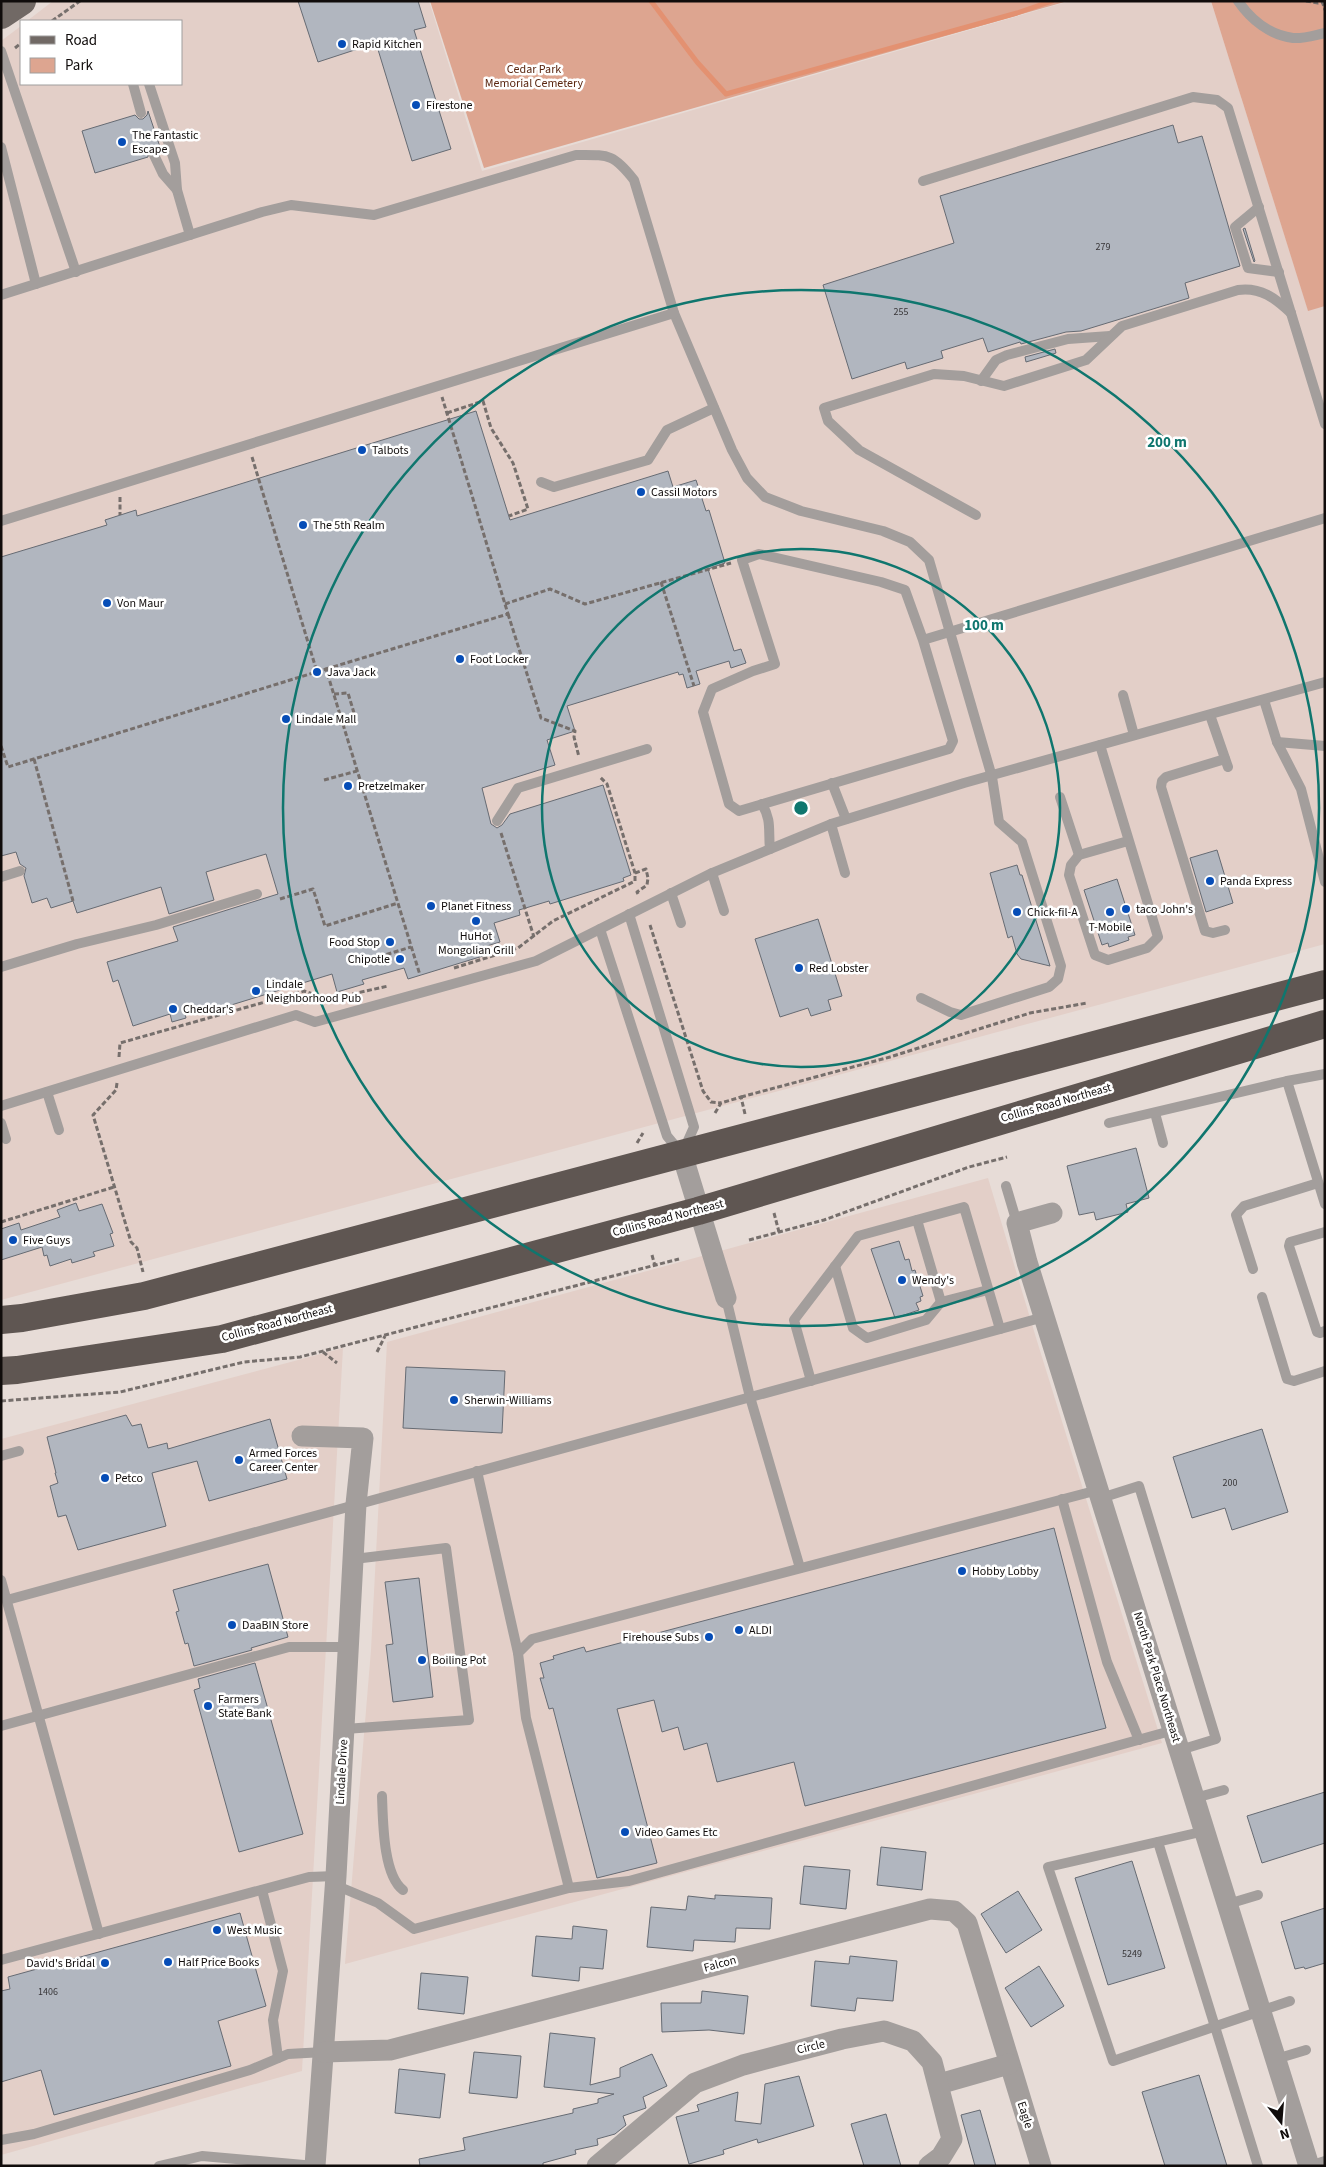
<svg xmlns="http://www.w3.org/2000/svg" width="1326" height="2167" font-family="'Source Sans 3',sans-serif">
<style>
.built{fill:#e3cfc8}
.green{fill:#dda590}
.lines{fill:none;stroke-linecap:round;stroke-linejoin:round}
.stream{stroke:#e39171;stroke-width:5}
.building{fill:#b1b6bf;stroke:#666b73}
.path{stroke:#766f6c;stroke-width:3;stroke-dasharray:5 2.5;stroke-linecap:butt}
.lane{stroke:#a39e9c;stroke-width:10}
.street{stroke:#a39e9c;stroke-width:21}
.primary{stroke:#716965;stroke-width:28}
.highway{stroke:#5f5652;stroke-width:28}
.ring{fill:none;stroke:#0f766e;stroke-width:2.5}
.poi-dot{fill:#064db7;stroke:#fff;stroke-width:2}
.labels{text-anchor:middle;dominant-baseline:central;stroke-width:5;stroke-linejoin:round;paint-order:stroke}
.number-label{font-size:10px;fill:#383638}
.poi-label{font-size:12px;fill:#100c0b;stroke:#fff;text-anchor:start}
.park-label{font-size:12px;fill:#5a2610;stroke:#fff}
.street-label{font-size:12px;fill:#100c0b;stroke:#fff}
.centre{fill:#0f766e;stroke:#fff;stroke-width:2.5}
.ring-label{font-size:15px;text-anchor:middle;font-weight:bold;fill:#0f766e;stroke:#fff;stroke-width:5;stroke-linejoin:round;paint-order:stroke}
</style>
<rect width="100%" height="100%" fill="#e7dcd7"/>
<g class="built">
<polygon points="53,1 429,1 482,171 1070,1 1211,1 1308,310 1325,306 1325,944 1,1300 1,41 21,26 21,84 181,84 181,21 27,21"/>
<polygon points="988,1178 1037,1341 1162,1743 345,1964 371,1650 387,1342"/>
<polygon points="343,1348 302,2071 1,2155 1,1439"/>
</g>
<g class="green">
<polygon points="430,1 1068,1 484,168"/>
<polygon points="1211,1 1325,1 1325,306 1308,311"/>
</g>
<g class="lines">
<polyline class="stream" points="651,1 697,62 726,94 1017,13 1052,1"/>
</g>
<g class="building">
<polygon points="298,1 418,1 426,27 414,30 451,149 412,161 376,43 318,62"/>
<polygon points="148,111 162,153 157,149 152,149 148,152 148,157 95,173 82,131 135,115 139,119 143,119 147,115"/>
<polygon points="1173,125 1178,143 1202,136 1240,266 1185,283 1189,298 1081,331 1066,332 1021,344 1020,342 988,352 983,338 941,351 943,358 907,369 905,362 852,379 823,285 954,243 940,196"/>
<polygon points="1245,228 1255,261 1254,262 1243,229"/>
<polygon points="1055,349 1056,353 1026,362 1025,357"/>
<polygon points="476,411 510,520 668,471 673,487 696,480 706,511 709,510 725,563 708,569 734,651 741,649 746,663 731,668 729,661 696,671 700,684 687,688 683,674 679,675 678,672 567,706 575,731 547,740 555,765 482,788 491,824 497,828 502,825 510,814 603,785 631,875 623,878 624,881 550,904 549,901 519,910 520,915 494,923 500,942 480,948 483,956 408,979 404,968 362,980 364,984 337,992 332,974 215,1010 213,1006 185,1014 186,1018 172,1022 170,1014 133,1026 118,980 113,982 107,962 178,941 173,927 278,894 266,854 206,872 214,900 169,914 161,887 77,913 73,901 51,908 47,898 32,903 24,876 26,868 20,864 16,852 1,856 1,557 107,525 105,520 136,510 137,516"/>
<polygon points="1217,850 1233,903 1206,912 1190,858"/>
<polygon points="1017,865 1020,875 1022,875 1050,966 1021,959 1017,954 1012,936 1008,938 990,873"/>
<polygon points="1117,879 1135,935 1128,937 1129,940 1109,947 1108,943 1102,945 1084,890"/>
<polygon points="818,919 842,996 828,1000 831,1010 811,1016 808,1008 780,1017 755,939"/>
<polygon points="1136,1148 1149,1198 1126,1204 1128,1212 1096,1220 1094,1212 1079,1215 1067,1166"/>
<polygon points="76,1203 79,1211 102,1204 113,1233 110,1234 114,1246 93,1252 95,1256 72,1263 71,1259 50,1266 47,1255 44,1256 42,1247 1,1260 1,1229 19,1223 21,1230 60,1217 57,1210"/>
<polygon points="899,1241 905,1260 909,1259 912,1271 915,1270 923,1296 920,1297 921,1301 916,1303 919,1310 895,1318 871,1249"/>
<polygon points="406,1367 505,1371 502,1433 403,1428"/>
<polygon points="126,1415 132,1426 141,1424 148,1448 167,1443 168,1449 270,1419 287,1479 209,1501 197,1461 152,1473 166,1526 78,1550 66,1515 58,1517 50,1486 58,1483 55,1473 56,1473 47,1437"/>
<polygon points="1262,1429 1288,1512 1232,1530 1225,1508 1192,1518 1173,1457"/>
<polygon points="1054,1528 1106,1728 805,1806 794,1762 717,1782 707,1743 684,1750 678,1727 662,1732 654,1700 617,1709 657,1863 597,1878 553,1708 549,1709 540,1678 544,1678 540,1663 554,1659 553,1656 584,1647 586,1652"/>
<polygon points="268,1564 288,1637 251,1648 252,1650 194,1666 188,1643 185,1644 176,1612 179,1611 173,1590"/>
<polygon points="419,1578 433,1697 393,1702 386,1645 393,1644 385,1582"/>
<polygon points="255,1663 303,1834 239,1852 194,1690 200,1688 198,1679"/>
<polygon points="1325,1792 1325,1843 1262,1863 1247,1816"/>
<polygon points="881,1847 926,1852 922,1890 877,1885"/>
<polygon points="1132,1861 1165,1968 1108,1985 1075,1878"/>
<polygon points="804,1866 850,1870 846,1909 800,1904"/>
<polygon points="1018,1891 1042,1930 1006,1953 981,1914"/>
<polygon points="715,1895 772,1898 770,1929 736,1928 735,1942 694,1940 693,1951 647,1947 651,1907 686,1910 688,1896 715,1899"/>
<polygon points="1325,1908 1325,1963 1305,1969 1304,1967 1295,1969 1281,1922"/>
<polygon points="240,1913 266,2006 218,2021 231,2066 54,2115 41,2070 1,2082 1,1991 10,1989 8,1977"/>
<polygon points="573,1926 607,1930 603,1969 580,1967 579,1981 532,1976 536,1936 572,1939"/>
<polygon points="850,1956 897,1961 893,2001 857,1998 855,2011 811,2006 815,1961 849,1964"/>
<polygon points="1039,1966 1064,2006 1031,2027 1005,1988"/>
<polygon points="421,1973 468,1977 464,2014 418,2009"/>
<polygon points="702,1991 748,1996 744,2034 709,2030 662,2032 661,2003 701,2003"/>
<polygon points="550,2033 595,2038 590,2085 620,2077 620,2068 652,2054 667,2086 643,2097 646,2108 623,2116 626,2125 615,2134 597,2139 598,2145 575,2150 576,2154 543,2163 543,2166 420,2166 419,2159 465,2150 463,2138 573,2113 573,2109 598,2103 598,2099 614,2094 544,2087"/>
<polygon points="474,2052 521,2056 517,2098 469,2093"/>
<polygon points="399,2069 445,2074 440,2118 395,2113"/>
<polygon points="1199,2075 1227,2166 1165,2166 1142,2092"/>
<polygon points="799,2076 814,2126 758,2143 757,2139 723,2150 724,2154 689,2164 676,2117 699,2111 697,2105 738,2092 735,2121 761,2124 765,2084"/>
<polygon points="980,2110 996,2166 975,2166 961,2115"/>
<polygon points="886,2114 901,2166 864,2166 851,2124"/>
</g>
<g class="lines">
<g class="path">
<polyline points="1306,1 1318,3 1325,2"/>
<polyline points="1322,1 1325,10"/>
<polyline points="52,21 80,1"/>
<polyline points="15,48 21,43"/>
<polyline points="447,413 483,401 491,428 513,463 528,509 509,516"/>
<polyline points="252,457 317,672"/>
<polyline points="120,497 120,515"/>
<polyline points="661,582 694,686"/>
<polyline points="505,604 550,589 585,604 731,563"/>
<polyline points="508,614 541,718 575,731 574,737 579,757"/>
<polyline points="326,669 508,614 442,397"/>
<polyline points="334,694 348,693 354,713"/>
<polyline points="1,746 8,767 326,669 420,975"/>
<polyline points="34,759 73,901"/>
<polyline points="324,780 357,771"/>
<polyline points="501,833 534,937"/>
<polyline points="635,873 646,869 648,878 647,885 637,892 638,894"/>
<polyline points="280,899 313,889 325,926 398,903"/>
<polyline points="650,925 703,1091 711,1102 721,1103"/>
<polyline points="365,961 411,947"/>
<polyline points="454,968 518,948 553,921 635,881 635,873 607,784 600,777"/>
<polyline points="119,1057 120,1043 304,991 325,998 348,995 388,986"/>
<polyline points="117,1083 116,1090 93,1115 131,1242 137,1248 143,1272"/>
<polyline points="741,1097 890,1057 1030,1013 1087,1003"/>
<polyline points="715,1113 721,1103 741,1097 745,1114"/>
<polyline points="637,1143 643,1133"/>
<polyline points="774,1213 779,1232"/>
<polyline points="1,1222 114,1187"/>
<polyline points="749,1240 824,1220 969,1167 1007,1157"/>
<polyline points="652,1255 655,1266"/>
<polyline points="323,1352 337,1363"/>
<polyline points="377,1352 385,1336"/>
<polyline points="1,1401 120,1392 244,1362 300,1357 679,1259"/>
</g>
<g class="lane">
<path d="M1238 1C1251 20 1270 35 1293 38 1303 39 1315 35 1325 33"/>
<polyline points="1,51 76,272"/>
<polyline points="133,84 141,113"/>
<polyline points="149,84 175,163 177,190 190,235"/>
<polyline points="1,147 36,284"/>
<polyline points="154,155 163,174 177,190"/>
<polyline points="923,181 1193,97 1217,100 1228,108 1325,424"/>
<polyline points="1259,207 1235,227 1248,268 1279,272"/>
<path d="M1 295 262 212 291 205 374 215 576 155C608 155 613 153 634 180L674 313 732 450 747 478 765 497 801 511 883 531 910 542 929 560 992 777 999 822 1022 842 1061 966 1058 979 1049 987 961 1015 950 1012 921 998"/>
<polyline points="981,381 996,360 1007,355 1068,339 1110,336"/>
<polyline points="541,482 554,487 648,460 667,430 714,408"/>
<path d="M976 515 859 450 828 421 824 408 934 374 964 376 1004 386 1086 360 1122 326 1238 290C1261 287 1275 298 1291 313"/>
<polyline points="1,521 674,313"/>
<polyline points="923,640 953,741 949,749 739,811 729,804 703,712 712,689 753,671 775,664 742,560 759,554 881,582 905,590 923,640 1325,518"/>
<polyline points="1123,695 1134,735"/>
<polyline points="1264,700 1277,742 1301,789 1325,882"/>
<polyline points="1210,715 1228,767"/>
<polyline points="1277,742 1325,746"/>
<polyline points="1100,745 1158,937 1147,948 1108,960 1095,955 1069,875 1071,865 1079,855 1128,841"/>
<polyline points="832,783 846,819"/>
<polyline points="1060,797 1079,855"/>
<path d="M762 804C772 821 768 830 770 849"/>
<polyline points="497,821 518,788 647,749"/>
<polyline points="831,824 845,873"/>
<polyline points="712,873 724,911"/>
<polyline points="1,877 20,871"/>
<polyline points="671,893 681,923"/>
<polyline points="600,929 667,1136 682,1154 694,1127 629,914"/>
<polyline points="1225,930 1213,933 1205,931 1161,787 1162,781 1166,777 1225,759"/>
<polyline points="1,967 77,944 156,925 257,894"/>
<polyline points="1287,1081 1325,1204"/>
<polyline points="47,1092 59,1130"/>
<polyline points="1,1106 296,1015 315,1022 536,961 712,873 831,824 964,783 1325,682"/>
<polyline points="1155,1113 1163,1143"/>
<polyline points="1,1123 6,1139"/>
<polyline points="1109,1123 1287,1081 1325,1074"/>
<polyline points="1006,1186 1017,1223"/>
<polyline points="917,1220 941,1302"/>
<polyline points="1325,1232 1290,1242 1289,1246 1317,1332 1320,1333 1325,1331"/>
<polyline points="835,1266 853,1328 867,1338 926,1320 941,1302 988,1290"/>
<polyline points="1253,1269 1236,1215 1244,1206 1318,1183"/>
<polyline points="1262,1297 1287,1379 1294,1381 1325,1371"/>
<polyline points="726,1298 750,1397 800,1568"/>
<polyline points="811,1381 794,1320 858,1236 964,1207 1000,1329"/>
<polyline points="1,1456 19,1451"/>
<polyline points="477,1471 518,1653"/>
<polyline points="1101,1498 1139,1486 1216,1739 1180,1750"/>
<polyline points="1062,1499 1107,1662 1139,1740"/>
<polyline points="1,1580 99,1934"/>
<polyline points="7,1600 1044,1317"/>
<polyline points="1,1726 289,1647 349,1647"/>
<polyline points="345,1729 469,1720 446,1548 354,1559"/>
<path d="M382 1796C383 1821 383 1875 403 1890"/>
<polyline points="1195,1798 1224,1790"/>
<polyline points="1205,1831 1048,1867 1113,2061 1290,2001"/>
<polyline points="1158,1842 1258,2166"/>
<polyline points="335,1885 378,1903 414,1929 569,1888 629,1881 1174,1730"/>
<polyline points="569,1888 526,1718 518,1653 532,1639 1098,1490"/>
<polyline points="262,1890 283,1971 273,2020 278,2058"/>
<polyline points="1228,1904 1258,1895"/>
<polyline points="1,1960 309,1877 336,1876"/>
<polyline points="1276,2059 1306,2050"/>
<polyline points="1,2140 34,2134 250,2070 288,2054 324,2052"/>
<polyline points="159,2166 202,2156 315,2166"/>
<polyline points="1309,2166 1325,2161"/>
</g>
<g class="street">
<polyline points="682,1154 726,1298"/>
<polyline points="1052,1213 1017,1223 1027,1262 1309,2166"/>
<polyline points="302,1436 363,1438 356,1504 336,1876 315,2166"/>
<polyline points="324,2052 390,2050 930,1909 954,1911 967,1923 1041,2166"/>
<polyline points="939,2084 1009,2064"/>
<polyline points="597,2166 695,2083 743,2065 842,2039 884,2031 913,2041 932,2062 952,2139 941,2157 929,2166"/>
</g>
<polyline class="primary" points="1,15 22,1"/>
<g class="highway">
<polyline points="1,1320 22,1318 144,1296 1325,984"/>
<polyline points="1,1371 17,1370 222,1339 698,1211 1325,1024"/>
</g>
</g>
<g class="ring">
<circle cx="801" cy="808" r="259"/>
<circle cx="801" cy="808" r="518"/>
</g>
<g class="poi-dot">
<circle cx="342" cy="44" r="5"/>
<circle cx="416" cy="105" r="5"/>
<circle cx="122" cy="142" r="5"/>
<circle cx="362" cy="450" r="5"/>
<circle cx="641" cy="492" r="5"/>
<circle cx="303" cy="525" r="5"/>
<circle cx="107" cy="603" r="5"/>
<circle cx="460" cy="659" r="5"/>
<circle cx="317" cy="672" r="5"/>
<circle cx="286" cy="719" r="5"/>
<circle cx="348" cy="786" r="5"/>
<circle cx="1210" cy="881" r="5"/>
<circle cx="431" cy="906" r="5"/>
<circle cx="1126" cy="909" r="5"/>
<circle cx="1017" cy="912" r="5"/>
<circle cx="1110" cy="912" r="5"/>
<circle cx="476" cy="921" r="5"/>
<circle cx="390" cy="942" r="5"/>
<circle cx="400" cy="959" r="5"/>
<circle cx="799" cy="968" r="5"/>
<circle cx="256" cy="991" r="5"/>
<circle cx="173" cy="1009" r="5"/>
<circle cx="13" cy="1240" r="5"/>
<circle cx="902" cy="1280" r="5"/>
<circle cx="454" cy="1400" r="5"/>
<circle cx="239" cy="1460" r="5"/>
<circle cx="105" cy="1478" r="5"/>
<circle cx="962" cy="1571" r="5"/>
<circle cx="232" cy="1625" r="5"/>
<circle cx="739" cy="1630" r="5"/>
<circle cx="709" cy="1637" r="5"/>
<circle cx="422" cy="1660" r="5"/>
<circle cx="208" cy="1706" r="5"/>
<circle cx="625" cy="1832" r="5"/>
<circle cx="217" cy="1930" r="5"/>
<circle cx="168" cy="1962" r="5"/>
<circle cx="105" cy="1963" r="5"/>
</g>
<g class="labels">
<g class="number-label">
<text x="1103" y="247">279</text>
<text x="901" y="312">255</text>
<text x="1230" y="1483">200</text>
<text x="1132" y="1954">5249</text>
<text x="48" y="1992">1406</text>
</g>
<g class="poi-label">
<text x="352" y="44">Rapid Kitchen</text>
<text x="426" y="105">Firestone</text>
<text x="132" y="135">The Fantastic<tspan x="132" dy="14">Escape</tspan></text>
<text x="372" y="450">Talbots</text>
<text x="651" y="492">Cassil Motors</text>
<text x="313" y="525">The 5th Realm</text>
<text x="117" y="603">Von Maur</text>
<text x="470" y="659">Foot Locker</text>
<text x="327" y="672">Java Jack</text>
<text x="296" y="719">Lindale Mall</text>
<text x="358" y="786">Pretzelmaker</text>
<text x="1220" y="881">Panda Express</text>
<text x="441" y="906">Planet Fitness</text>
<text x="1136" y="909">taco John's</text>
<text x="1027" y="912">Chick-fil-A</text>
<text x="1110" y="927" text-anchor="middle">T-Mobile</text>
<text x="476" y="936" text-anchor="middle">HuHot<tspan x="476" dy="14">Mongolian Grill</tspan></text>
<text x="380" y="942" text-anchor="end">Food Stop</text>
<text x="390" y="959" text-anchor="end">Chipotle</text>
<text x="809" y="968">Red Lobster</text>
<text x="266" y="984">Lindale<tspan x="266" dy="14">Neighborhood Pub</tspan></text>
<text x="183" y="1009">Cheddar's</text>
<text x="23" y="1240">Five Guys</text>
<text x="912" y="1280">Wendy's</text>
<text x="464" y="1400">Sherwin-Williams</text>
<text x="249" y="1453">Armed Forces<tspan x="249" dy="14">Career Center</tspan></text>
<text x="115" y="1478">Petco</text>
<text x="972" y="1571">Hobby Lobby</text>
<text x="242" y="1625">DaaBIN Store</text>
<text x="749" y="1630">ALDI</text>
<text x="699" y="1637" text-anchor="end">Firehouse Subs</text>
<text x="432" y="1660">Boiling Pot</text>
<text x="218" y="1699">Farmers<tspan x="218" dy="14">State Bank</tspan></text>
<text x="635" y="1832">Video Games Etc</text>
<text x="227" y="1930">West Music</text>
<text x="178" y="1962">Half Price Books</text>
<text x="95" y="1963" text-anchor="end">David's Bridal</text>
</g>
<g class="park-label">
<text x="534" y="69">Cedar Park<tspan x="534" dy="14">Memorial Cemetery</tspan></text>
</g>
<g class="street-label">
<text transform="translate(1056 1103) rotate(-16)">Collins Road Northeast</text>
<text transform="translate(668 1218) rotate(-15)">Collins Road Northeast</text>
<text transform="translate(277 1323) rotate(-15)">Collins Road Northeast</text>
<text transform="translate(1157 1677) rotate(73)">North Park Place Northeast</text>
<text transform="translate(342 1772) rotate(-87)">Lindale Drive</text>
<text transform="translate(720 1964) rotate(-15)">Falcon</text>
<text transform="translate(811 2047) rotate(-14)">Circle</text>
<text transform="translate(1025 2115) rotate(72)">Eagle</text>
</g>
</g>
<circle cx="801" cy="808" r="8" class="centre"/>
<g class="ring-label">
<text x="1167" y="447">200 m</text>
<text x="984" y="630">100 m</text>
</g>
<rect width="1326" height="2167" fill="none" stroke="#100c0b" stroke-width="5"/>
<rect x="20" y="20" width="162" height="65" fill="#ffffff" stroke="#9f9e9d"/>
<rect x="30" y="36" width="25" height="8" fill="#716965" stroke="#9f9e9d"/>
<text x="65" y="45" font-size="15" fill="#100c0b">Road</text>
<rect x="30" y="58" width="25" height="15" fill="#dda590" stroke="#9f9e9d"/>
<text x="65" y="70" font-size="15" fill="#100c0b">Park</text>
<g transform="translate(1281 2122) rotate(163)" stroke="#ffffff" stroke-width="4" paint-order="stroke">
<path d="M0-4L9 19L0 12L-9 19Z" fill="#100c0b"/>
<text y="-8" font-size="14" font-weight="bold" text-anchor="middle" fill="#100c0b">N</text>
</g>
</svg>
